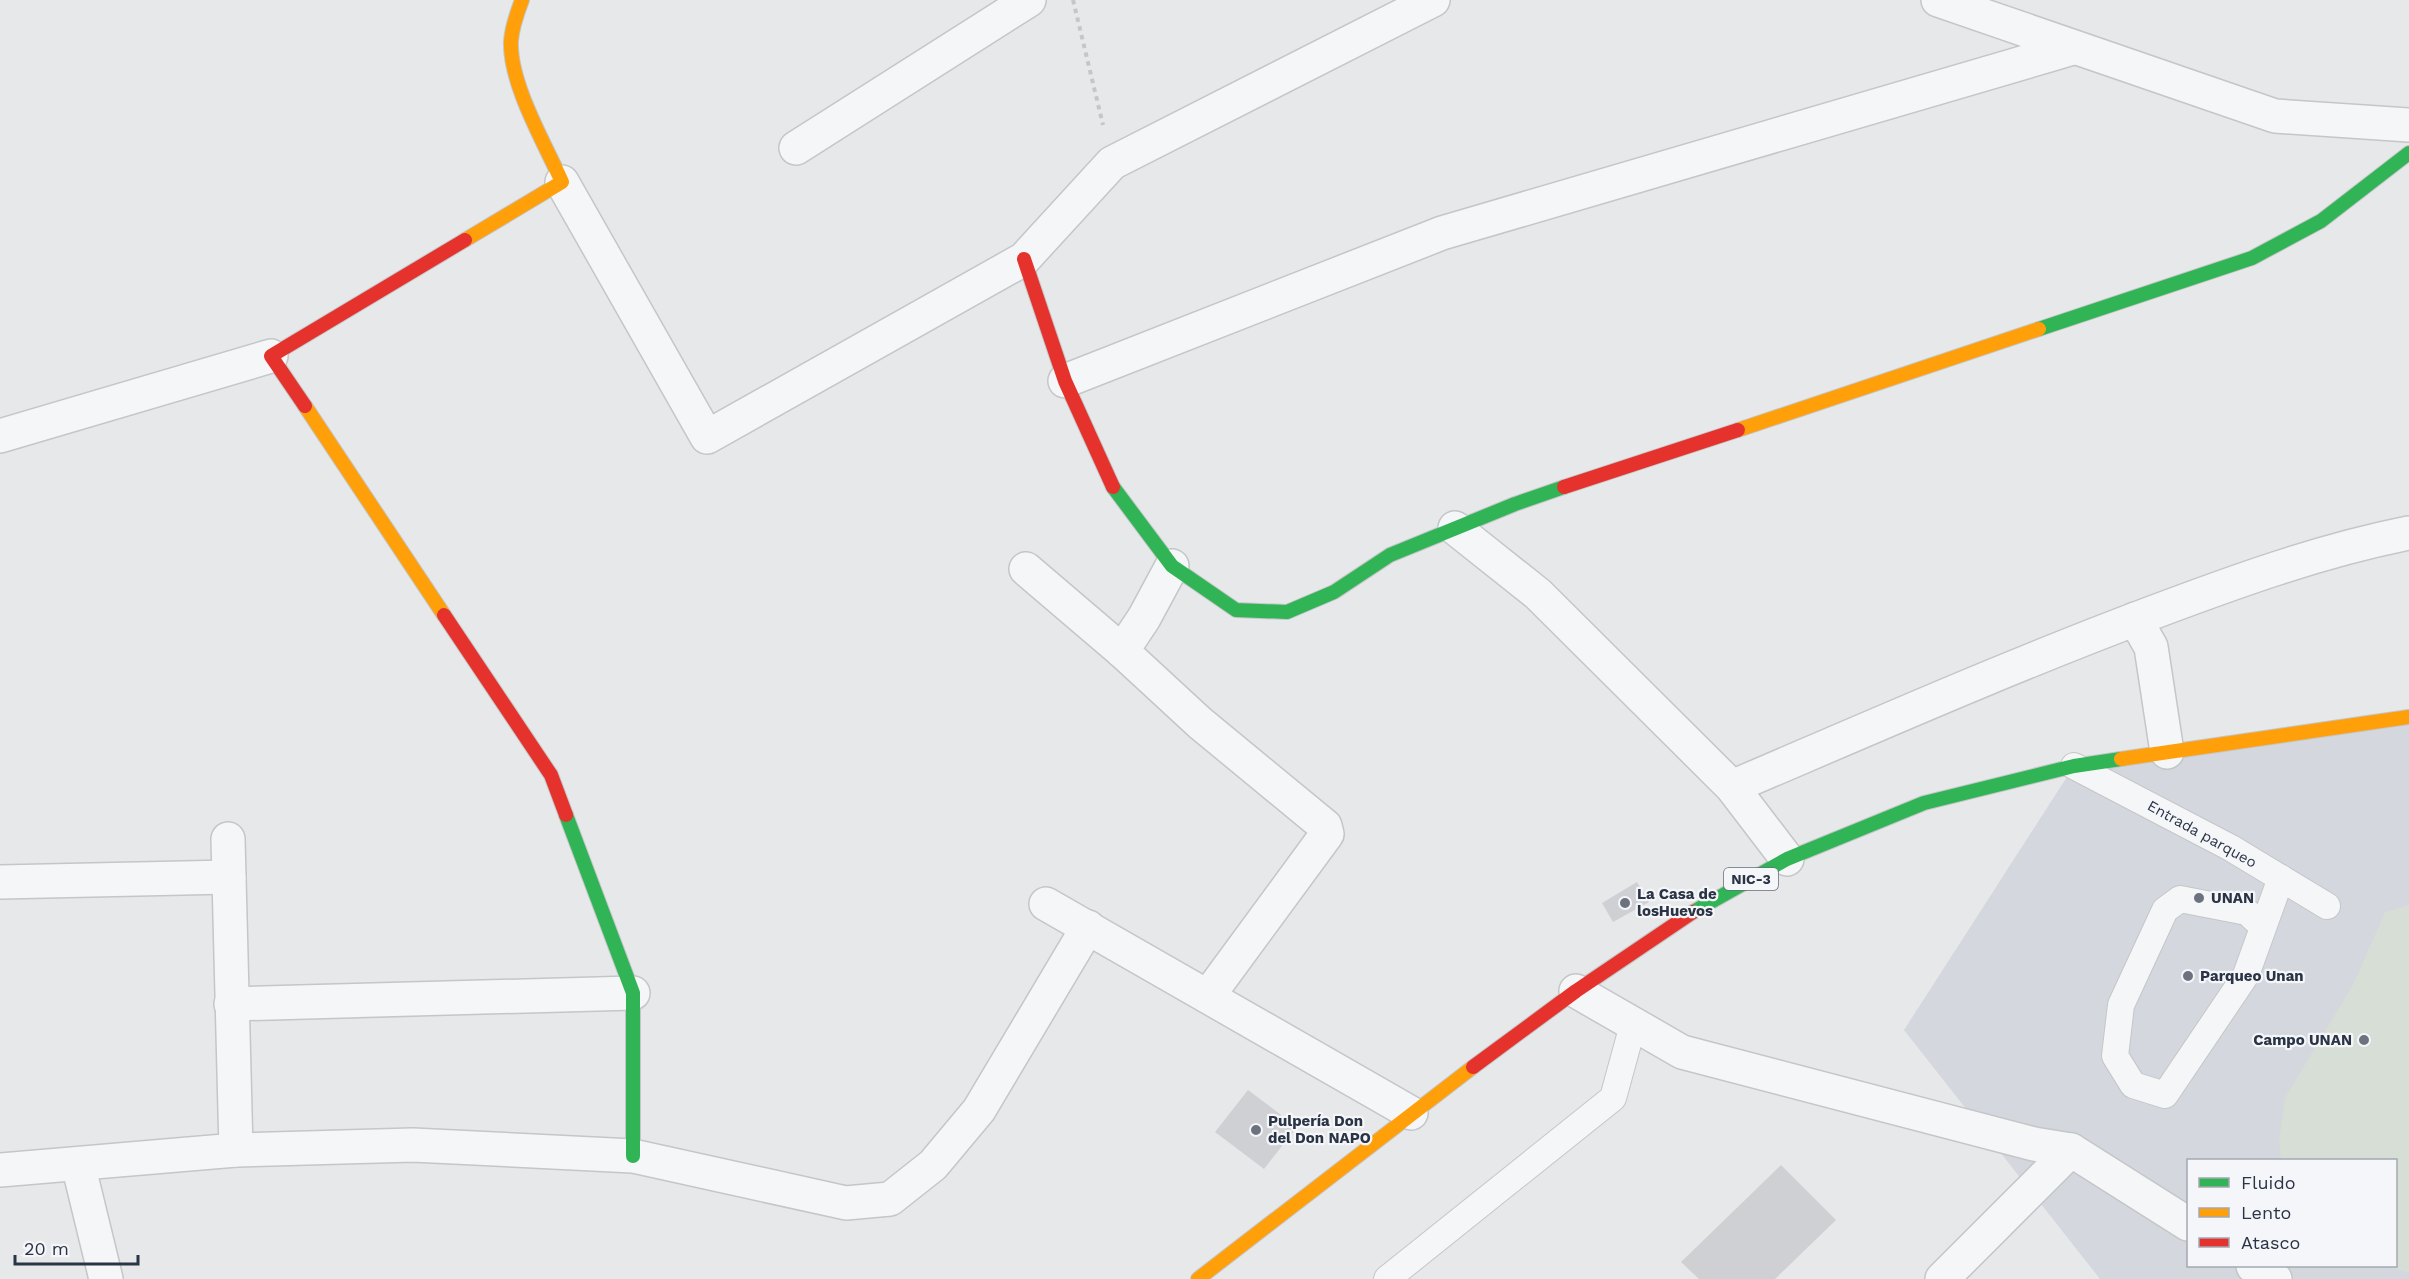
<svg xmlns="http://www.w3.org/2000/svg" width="2409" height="1279" font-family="'Work Sans',sans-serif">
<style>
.built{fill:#d4d7dd;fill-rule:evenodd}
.green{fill:#d6ded6}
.building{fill:#ced0d3}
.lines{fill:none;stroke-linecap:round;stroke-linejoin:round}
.lane-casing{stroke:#c4c6c8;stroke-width:28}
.street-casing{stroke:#c4c6c8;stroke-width:36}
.fast-casing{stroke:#c4c6c8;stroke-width:16}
.slow-casing{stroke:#c4c6c8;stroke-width:16}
.jam-casing{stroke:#c4c6c8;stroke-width:16}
.path{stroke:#c5c6ca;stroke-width:4;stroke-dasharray:4.5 4.5;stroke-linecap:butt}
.lane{stroke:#f5f6f7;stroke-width:26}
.street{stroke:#f5f6f7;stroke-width:33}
.fast{stroke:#30b455;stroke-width:14}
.slow{stroke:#ff9f0a;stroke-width:14}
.jam{stroke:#e5322d;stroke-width:14}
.poi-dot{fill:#6c737f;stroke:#f4f6f9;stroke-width:2}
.labels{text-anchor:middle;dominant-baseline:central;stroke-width:4.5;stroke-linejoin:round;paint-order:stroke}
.shield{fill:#f4f6f9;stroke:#676e7b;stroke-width:1.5}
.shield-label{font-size:14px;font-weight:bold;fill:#2b3445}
.street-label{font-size:15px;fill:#2b3445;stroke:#f4f6f9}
.poi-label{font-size:15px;font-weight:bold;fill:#2b3445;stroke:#f4f6f9;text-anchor:start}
</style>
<rect width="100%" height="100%" fill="#e6e8ea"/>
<path class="built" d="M2409 718V1279H2100L1904 1030 2074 766ZM2188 1160H2396V1266H2188Z"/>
<polygon class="green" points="2409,905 2409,1273 2387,1266 2396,1266 2396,1160 2281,1160 2279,1141 2285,1098 2354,983 2385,912"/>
<g class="building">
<polygon points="1637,882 1649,902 1613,922 1602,903"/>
<polygon points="1248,1090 1297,1127 1264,1169 1215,1132"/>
<polygon points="1781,1165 1836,1220 1775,1279 1699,1279 1681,1262"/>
</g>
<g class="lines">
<g class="lane-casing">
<g id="lane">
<polyline points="2074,766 2231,848 2327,906"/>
<polyline points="2263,927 2247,912 2180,899 2165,910 2121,1005 2115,1056 2133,1085 2165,1095 2246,975 2281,878"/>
<polyline points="1387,1279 1613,1098 1633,1025"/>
</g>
</g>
<g class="street-casing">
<g id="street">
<polyline points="1938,0 2275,116 2409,125"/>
<polyline points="796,148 1029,0"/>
<polyline points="562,182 707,437 1024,259 1112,163 1433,0"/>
<polyline points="1065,381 1442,233 2073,48"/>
<polyline points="0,436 271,356"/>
<polyline points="1455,528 1538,594 1732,787 1787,859"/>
<polyline points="1026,569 1122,651 1200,723 1325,826 1327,834 1208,996"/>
<polyline points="2135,619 2151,647 2167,752"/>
<polyline points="1122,651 1144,618 1172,566"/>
<path d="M1732 787C1870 728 2008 667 2149 614 2234 582 2319 551 2409 533"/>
<polyline points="228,839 236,1150"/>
<polyline points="0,882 229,877"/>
<polyline points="1046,904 1411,1113"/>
<polyline points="1576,991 1682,1052 2034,1144 2071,1150 2188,1224"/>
<polyline points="231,1004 633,993"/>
<polyline points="78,1164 106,1279"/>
<polyline points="0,1170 236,1150 413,1145 633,1156 846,1203 890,1199 933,1165 979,1110 1088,927"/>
<polyline points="2253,1266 2275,1279"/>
<polyline points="1942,1279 2071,1150"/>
</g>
</g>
<g class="fast-casing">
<g id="fast">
<polyline points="2039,329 2252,258 2321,221 2409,153"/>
<polyline points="1113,487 1172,566 1236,610 1287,612 1334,592 1390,555 1515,504 1564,487"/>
<polyline points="566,815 633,993 633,1156"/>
<polyline points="1693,912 1787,859 1924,803 2074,766 2121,759"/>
</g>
</g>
<g class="slow-casing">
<g id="slow">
<path d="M465 240 562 182C545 144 509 83 511 41 512 27 517 13 522 0"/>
<polyline points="305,406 444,615"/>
<polyline points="1738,430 2039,329"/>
<polyline points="2121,759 2409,717"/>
<polyline points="1198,1279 1473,1067"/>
</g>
</g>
<g class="jam-casing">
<g id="jam">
<polyline points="1024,259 1065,381 1113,487"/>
<polyline points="305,406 271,356 465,240"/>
<polyline points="1564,487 1738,430"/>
<polyline points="444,615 551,775 566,815"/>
<polyline points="1473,1067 1576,991 1693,912"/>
</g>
</g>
<polyline class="path" points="1073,0 1103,125"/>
<use href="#lane" class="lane"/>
<use href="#street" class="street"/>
<use href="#fast" class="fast"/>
<use href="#slow" class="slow"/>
<use href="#jam" class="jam"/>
</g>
<g class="poi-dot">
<circle cx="2199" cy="898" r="6"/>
<circle cx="1625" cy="903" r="6"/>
<circle cx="2188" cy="976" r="6"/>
<circle cx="2364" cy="1040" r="6"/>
<circle cx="1256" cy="1130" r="6"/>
</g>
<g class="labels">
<rect class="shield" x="1724" y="868" width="54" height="22" rx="4.5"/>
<g class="shield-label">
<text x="1751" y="879">NIC-3</text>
</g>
<g class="street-label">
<text transform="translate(2202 834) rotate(29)">Entrada parqueo</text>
</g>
<g class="poi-label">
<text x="1637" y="894">La Casa de<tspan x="1637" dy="17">losHuevos</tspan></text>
<text x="2211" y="898">UNAN</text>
<text x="2200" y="976">Parqueo Unan</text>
<text x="2352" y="1040" text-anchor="end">Campo UNAN</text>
<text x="1268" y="1121">Pulpería Don<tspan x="1268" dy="17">del Don NAPO</tspan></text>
</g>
</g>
<rect x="2187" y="1159" width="210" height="108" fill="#f4f6f9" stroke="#a4a8b1" stroke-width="1.5"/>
<rect x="2199" y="1178" width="30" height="9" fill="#30b455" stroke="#a4a8b1" stroke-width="1.5"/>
<text x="2241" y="1189" font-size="18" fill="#2b3445">Fluido</text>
<rect x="2199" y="1208" width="30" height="9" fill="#ff9f0a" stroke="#a4a8b1" stroke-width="1.5"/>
<text x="2241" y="1219" font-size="18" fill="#2b3445">Lento</text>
<rect x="2199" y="1238" width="30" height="9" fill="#e5322d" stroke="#a4a8b1" stroke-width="1.5"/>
<text x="2241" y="1249" font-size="18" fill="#2b3445">Atasco</text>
<path d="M15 1255v9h123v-9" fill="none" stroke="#2b3445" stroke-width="3"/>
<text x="24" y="1255" font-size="18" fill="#2b3445" stroke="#f4f6f9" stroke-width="4.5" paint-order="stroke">20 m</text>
</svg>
